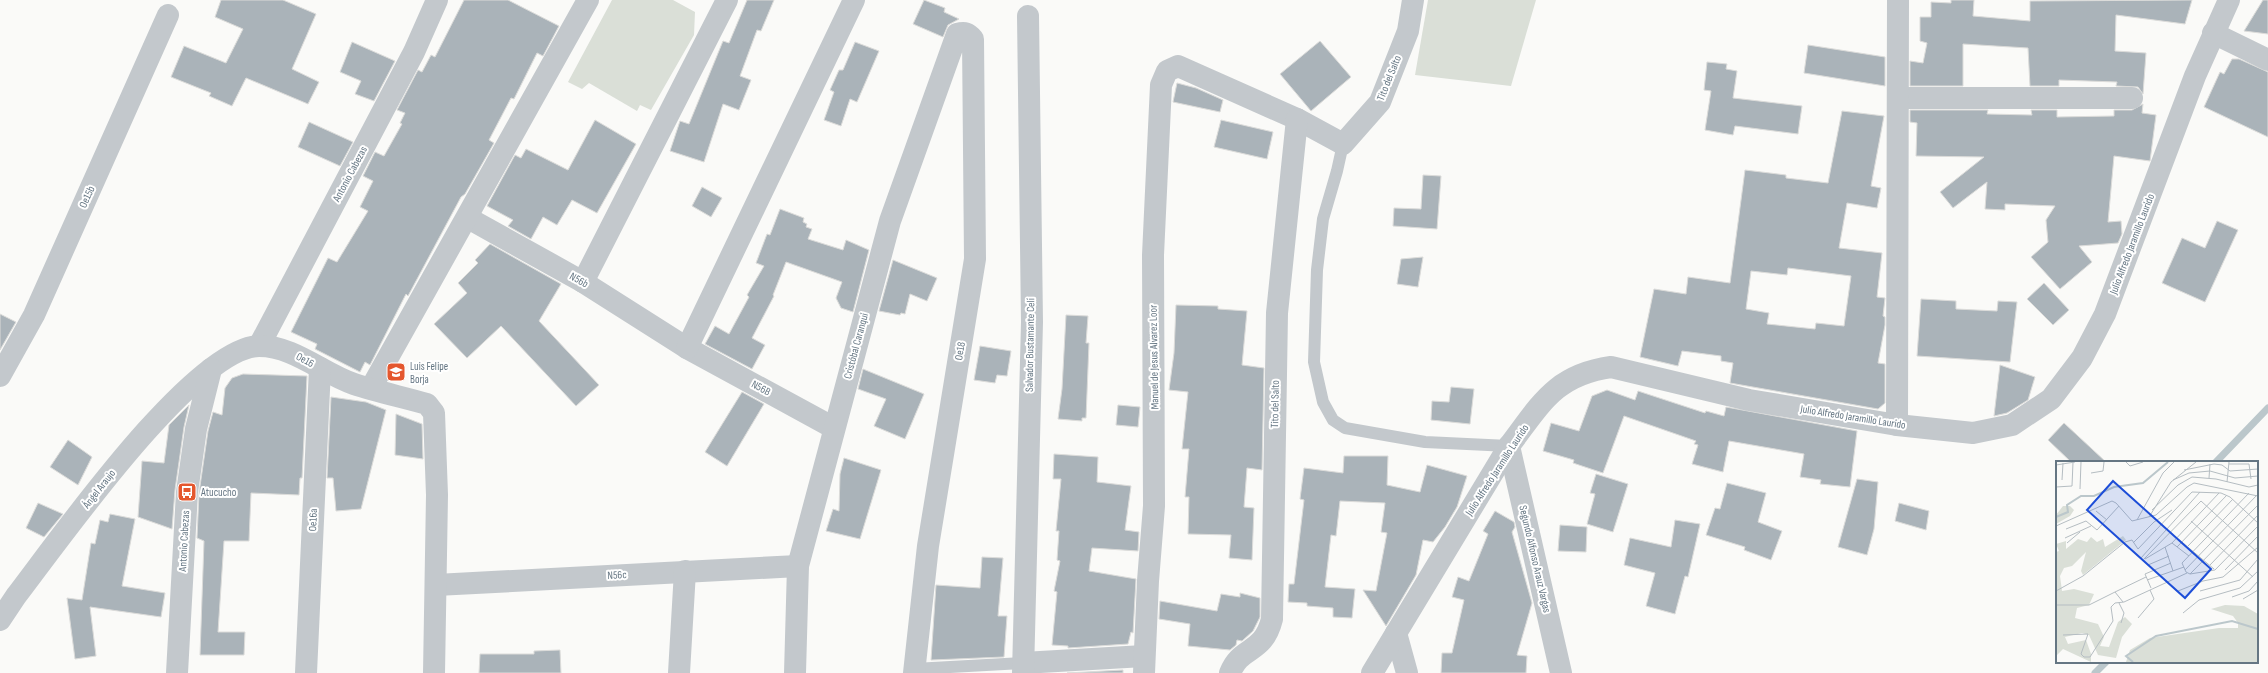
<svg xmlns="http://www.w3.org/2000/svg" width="2268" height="673" font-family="'Sofia Sans Condensed',sans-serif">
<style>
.green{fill:#dadfd7}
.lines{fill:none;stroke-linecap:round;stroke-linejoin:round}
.stream{stroke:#bbc7cb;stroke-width:7}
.building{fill:#aab3b9;stroke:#dcdcda;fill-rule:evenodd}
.service{stroke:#c3c8cc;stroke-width:12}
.minor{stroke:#c3c8cc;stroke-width:22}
.tertiary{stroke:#c3c8cc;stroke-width:22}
.labels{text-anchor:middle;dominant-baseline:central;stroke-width:4;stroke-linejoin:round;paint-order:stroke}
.street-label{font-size:11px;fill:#657683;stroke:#fff}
.poi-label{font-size:11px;fill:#657683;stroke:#fff;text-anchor:start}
.inset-river{fill:none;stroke:#bbc7cb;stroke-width:2}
.inset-road{fill:none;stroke:#b5bdc2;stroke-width:1}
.view{fill:#1d4ed8;fill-opacity:0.15;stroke:#1d4ed8;stroke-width:2}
.inset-edge{fill:none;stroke:#657683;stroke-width:2}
</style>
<rect width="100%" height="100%" fill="#fafaf8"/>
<g class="green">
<polygon points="612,0 673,0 695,12 694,35 651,110 640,105 637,111 589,83 582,89 568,82"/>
<polygon points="1428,0 1536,0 1511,86 1415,75"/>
</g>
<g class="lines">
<g class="stream">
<polyline points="2216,462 2268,408"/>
<polyline points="2095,673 2106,662"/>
</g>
</g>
<g class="building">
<polygon points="221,0 283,0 316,14 292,69 319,82 308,104 246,78 232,106 209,96 211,93 171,77 184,46 226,63 243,29 215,17"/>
<polygon points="464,0 508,0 559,26 543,56 537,53 514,99 511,98 489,140 494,143 465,194 461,197 408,296 406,294 370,365 365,362 360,372 315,349 317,344 291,332 328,258 337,262 368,211 360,207 373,181 363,176 375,152 384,156 402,124 400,123 405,113 397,110 418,70 422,72 431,55 435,57"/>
<polygon points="747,0 774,0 761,31 757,30 740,76 751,80 739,110 723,104 704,162 670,151 680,121 689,124 723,41 729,43"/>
<polygon points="924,0 945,8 944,12 959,19 948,25 943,37 913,24"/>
<polygon points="1951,0 1974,0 1973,16 2030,21 2030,1 2192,0 2185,24 2116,15 2115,51 2146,53 2143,94 2138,87 2116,86 2117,82 2059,80 2059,86 2030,86 2028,48 1963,44 1963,86 1910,86 1910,61 1923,63 1927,43 1920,41 1920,17 1931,17 1931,2 1951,3"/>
<polygon points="2263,0 2268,0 2268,34 2244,31"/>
<polygon points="1320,41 1351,77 1311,111 1280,74"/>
<polygon points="352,42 395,61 374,101 355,94 361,81 340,72"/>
<polygon points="855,42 879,51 857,102 850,99 841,126 824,120 834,92 830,90 839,70 843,70"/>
<polygon points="1808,45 1885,57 1885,86 1804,73"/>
<polygon points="2232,59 2239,59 2268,72 2268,137 2204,107 2220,72 2224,74"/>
<polygon points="1707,62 1727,64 1726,69 1737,71 1733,98 1802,106 1798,134 1735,126 1733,135 1705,130 1711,91 1704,90"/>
<polygon points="1177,83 1196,88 1223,100 1220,112 1173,102"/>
<polygon points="2143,104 2142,113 2156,115 2150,161 2114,156 2108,222 2121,221 2122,234 2118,243 2079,246 2092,262 2060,289 2031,257 2048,242 2046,220 2055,206 2005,204 2005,210 1985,209 1987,182 1953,208 1940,192 1984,157 1916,156 1917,123 1910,122 1910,110 1988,110 1987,114 2032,115 2031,110 2057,110 2057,117 2114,116 2114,110 2132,110"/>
<path d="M1842 111 1884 116 1871 186 1881 188 1877 208 1847 203 1839 248 1882 253 1877 297 1885 298 1883 316 1885 317V325L1878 363 1885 364V403L1878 409 1730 383 1733 363 1721 361V356L1682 351 1678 366 1640 357 1654 289 1686 294 1688 277 1730 283 1745 170 1786 175V178L1828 183ZM1788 268 1851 276 1844 326 1816 323 1815 329 1767 324 1769 313 1746 309 1751 271 1787 275Z"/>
<polygon points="595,120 636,144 597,213 572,200 557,225 543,217 531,239 508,226 513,220 487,206 515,155 521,158 526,149 568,170"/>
<polygon points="1221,120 1273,132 1267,159 1214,147"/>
<polygon points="309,122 353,142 340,166 298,147"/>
<polygon points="1423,175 1441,176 1437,229 1393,226 1394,208 1421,209"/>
<polygon points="702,187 722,198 711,217 692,206"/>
<polygon points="780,209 804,218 803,222 807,224 806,227 812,229 808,239 843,250 846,240 869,250 853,312 841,308 836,298 842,282 786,262 773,295 774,296 752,338 765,345 752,369 705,344 715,326 729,334 749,297 747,295 764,266 756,263 767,234 770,235"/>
<polygon points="2217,221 2238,230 2205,302 2162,283 2182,238 2205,248"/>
<polygon points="490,244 561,284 539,321 599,385 576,406 501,326 467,358 434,324 467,293 458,283 478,263 475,260"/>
<polygon points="1423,257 1418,287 1397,284 1401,259"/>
<polygon points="893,260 937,278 927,301 910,294 905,314 901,313 900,315 879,311"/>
<polygon points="2044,283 2069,310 2053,325 2027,299"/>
<polygon points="1921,299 1956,301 1956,309 1997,311 1998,301 2017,302 2010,362 1917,356"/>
<polygon points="1176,305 1218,306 1218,309 1247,311 1242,365 1264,368 1262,470 1247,468 1244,507 1254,508 1252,560 1229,558 1231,535 1188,534 1189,497 1185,497 1189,449 1182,449 1188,392 1169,390 1174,353"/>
<polygon points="0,314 16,322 0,350"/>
<polygon points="1066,315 1088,316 1086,343 1089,343 1086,418 1082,418 1082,421 1058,419 1062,389"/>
<polygon points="980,346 1011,351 1007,376 997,375 995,383 974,380"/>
<polygon points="2000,365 2035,377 2028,400 2007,413 1994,416"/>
<polygon points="863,369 924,394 905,439 874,426 886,399 858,389"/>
<polygon points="243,374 307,376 302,478 300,478 299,495 251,493 249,541 224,541 218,632 245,632 244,655 200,655 204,541 197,538 199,493 208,431 213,412 222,415 225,388 232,378"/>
<polygon points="1451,387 1474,389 1470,424 1431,420 1432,401 1449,402"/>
<polygon points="1607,390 1635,400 1638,391 1705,413 1706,411 1724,416 1726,407 1857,431 1850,487 1820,484 1821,480 1800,477 1804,454 1729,441 1723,472 1692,464 1698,445 1694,444 1696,441 1624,416 1603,473 1573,463 1574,460 1543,451 1551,423 1579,431 1592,396"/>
<polygon points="742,392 764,404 727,466 705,452"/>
<polygon points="331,397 366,402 386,410 361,509 336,511 333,478 327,478"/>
<polygon points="189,405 184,427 175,490 172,529 138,517 142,461 164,463 169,425"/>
<polygon points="1118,405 1140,407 1138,427 1116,425"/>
<polygon points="396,414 422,424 423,459 395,455"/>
<polygon points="2064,423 2106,462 2071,462 2048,440"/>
<polygon points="68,440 92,457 78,485 50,467"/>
<polygon points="1054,454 1098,457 1097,482 1131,486 1125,530 1139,532 1138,551 1092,548 1089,571 1136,579 1133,633 1131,632 1128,644 1068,648 1068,646 1052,645 1057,592 1054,591 1060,561 1057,560 1059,531 1056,531 1061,479 1053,479"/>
<polygon points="1344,456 1388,456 1387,485 1420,492 1427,465 1467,476 1457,507 1445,527 1433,542 1423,540 1416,575 1386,626 1363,590 1376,591 1387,533 1381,532 1385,503 1340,501 1336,536 1331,535 1325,587 1355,589 1352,618 1333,617 1333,608 1307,606 1307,603 1288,602 1289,584 1294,584 1304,500 1300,499 1304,468 1343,473"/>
<polygon points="844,458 881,470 860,539 826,531 833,509 839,511 840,474"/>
<polygon points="1596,474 1628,484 1613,532 1587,524 1595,494 1590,493"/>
<polygon points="1857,479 1878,482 1874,529 1867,555 1838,547"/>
<polygon points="1727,483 1766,493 1758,522 1782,531 1771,560 1744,550 1745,547 1706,535 1715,508 1720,509"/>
<polygon points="38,503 63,514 44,537 26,528"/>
<polygon points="1899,503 1929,511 1926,530 1895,521"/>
<polygon points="1495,511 1514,522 1515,527 1512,532 1532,603 1517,655 1527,656 1526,673 1441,673 1442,653 1452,653 1464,600 1452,597 1458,577 1469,581 1488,534 1483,531"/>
<polygon points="110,514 135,519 122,586 165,593 161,617 90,607 96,656 75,659 67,598 82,600 91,543 95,544 100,520 108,522"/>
<polygon points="1675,520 1700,524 1688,577 1685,576 1675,614 1646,606 1655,573 1624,565 1630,538 1671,547"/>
<polygon points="1560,525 1587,527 1586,552 1558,551"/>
<polygon points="982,557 1003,558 998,616 1007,616 1004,657 931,660 936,585 980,588"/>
<polygon points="1240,593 1260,598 1260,617 1253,631 1242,641 1237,640 1236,645 1230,650 1188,646 1190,624 1159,619 1160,601 1217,611 1221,594 1240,597"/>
<polygon points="560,650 561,673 479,673 480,654 534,654 534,651"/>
<polygon points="1123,670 1123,673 1067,673"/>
</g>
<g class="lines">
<g class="service">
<polyline points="1343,144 1337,171 1323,219 1317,270 1314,362 1323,402 1333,420 1345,428 1425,442 1509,446"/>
<polyline points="914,669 1023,663"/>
</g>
<g class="minor">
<polyline points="2213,33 2268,60"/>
<polyline points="1898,98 2132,98"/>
<polyline points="468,218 583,282 687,348 834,428"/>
<polyline points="583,282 727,0"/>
<polyline points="259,346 414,52 437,0"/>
<polyline points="687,348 854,0"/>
<polyline points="0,376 34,315 168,15"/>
<polyline points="371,388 588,0"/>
<polyline points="1897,425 1898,0"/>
<path d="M1509 446C1541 404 1555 375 1611 367L1749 400 1897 425 1973 433 2012 425 2051 399 2082 358 2105 314 2195 76 2229 0"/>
<polyline points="436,585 798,566"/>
<path d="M0 620 16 596C57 543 194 347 259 346 294 346 322 373 354 384 378 392 403 397 427 404L434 413 437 495 434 673"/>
<polyline points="1396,633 1407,673"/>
<polyline points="1023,663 1144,656"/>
<polyline points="177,673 187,492 196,429 211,369"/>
<polyline points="306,673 320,368"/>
<polyline points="679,673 685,571"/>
<path d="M795 673 798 566 890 221 957 34C965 32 968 33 973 39L975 259 928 546 914 673"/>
<polyline points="1023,673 1032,322 1028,16"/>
<polyline points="1144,673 1148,581 1154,506 1153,255 1161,85 1167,71 1178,66 1297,119 1343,144 1380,102 1408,31 1413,0"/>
<path d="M1230 673C1241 645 1263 655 1272 619L1277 313 1297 119"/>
</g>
<g class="tertiary">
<polyline points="1509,446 1561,673"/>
<polyline points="1372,673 1509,446"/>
</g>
</g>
<defs>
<g id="school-square" transform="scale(1)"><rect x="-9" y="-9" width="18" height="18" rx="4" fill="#e4572e" stroke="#fff"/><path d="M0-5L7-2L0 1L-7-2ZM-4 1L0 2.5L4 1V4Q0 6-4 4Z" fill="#fff"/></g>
<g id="bus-square" transform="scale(1)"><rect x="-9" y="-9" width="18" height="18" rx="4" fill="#e4572e" stroke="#fff"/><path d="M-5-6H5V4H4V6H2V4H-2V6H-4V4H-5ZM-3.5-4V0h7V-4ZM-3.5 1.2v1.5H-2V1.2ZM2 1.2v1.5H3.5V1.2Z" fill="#fff"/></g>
</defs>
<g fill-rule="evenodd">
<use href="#school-square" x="396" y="372"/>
<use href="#bus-square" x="187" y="492"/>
</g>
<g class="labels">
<g class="street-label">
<text transform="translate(1389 78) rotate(-68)">Tito del Salto</text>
<text transform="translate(350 174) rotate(-62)">Antonio Cabezas</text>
<text transform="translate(87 197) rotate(-66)">Oe15b</text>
<text transform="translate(2132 244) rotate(-69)">Julio Alfredo Jaramillo Laurido</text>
<text transform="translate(579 280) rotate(30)">N56b</text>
<text transform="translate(1030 345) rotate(-89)">Salvador Bustamante Celi</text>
<text transform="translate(856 346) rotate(-75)">Cristóbal Caranqui</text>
<text transform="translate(960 351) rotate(-81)">Oe18</text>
<text transform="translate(1154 357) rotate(-91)">Manuel de Jesus Alvarez Loor</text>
<text transform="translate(305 360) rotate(28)">Oe16</text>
<text transform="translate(761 388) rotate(28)">N56B</text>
<text transform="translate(1275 404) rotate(-89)">Tito del Salto</text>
<text transform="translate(1853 417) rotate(9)">Julio Alfredo Jaramillo Laurido</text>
<text transform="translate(1497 470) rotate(-57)">Julio Alfredo Jaramillo Laurido</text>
<text transform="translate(99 489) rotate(-52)">Ángel Araujo</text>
<text transform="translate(313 520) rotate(-87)">Oe16a</text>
<text transform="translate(184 541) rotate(-87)">Antonio Cabezas</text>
<text transform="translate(1535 559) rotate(77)">Segundo Alfonso Arauz Vargas</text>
<text transform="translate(617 575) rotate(-3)">N56c</text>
</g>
<g class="poi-label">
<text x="410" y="366">Luis Felipe<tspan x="410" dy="13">Borja</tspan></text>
<text x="201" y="492">Atucucho</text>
</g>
</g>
<g transform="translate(2056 461)">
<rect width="202" height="202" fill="#fafaf8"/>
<path d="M7 45H14L18 49 14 55 0 63V54ZM67 75 70 79 27 114 25 110 30 91 16 105 8 107 4 115 6 130 18 128 38 133 33 144 21 147 19 157 42 163 48 176 44 185 53 186 62 161 69 156 76 163 66 176 60 197 42 194 33 174 26 172 9 176 12 183 30 179 35 193V201L7 188 0 195V91L3 90 0 83 10 80V88L22 78 31 81 35 76 41 81 47 78 49 86ZM169 144 188 145 202 153V201H70L74 189 94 177 163 167H182V162L177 155 155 148Z" fill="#dadfd7"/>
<path class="inset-river" d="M0 56 12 51 11 44 25 35H38L58 26 87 22 112 1M77 201 70 195 100 175 176 160 202 168"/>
<path class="inset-road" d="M70 1 74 5 87 1M173 3H193L195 18M0 4 19 1M128 9 158 3 166 4 174 10 202 8M35 12 47 10 48 1M153 17 154 3M6 19 7 2M117 19 133 12 154 10 179 17 202 15M171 21 173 1M0 26 16 25 17 1M24 28 25 1M96 49 122 24 136 16 160 18 193 26 202 24M40 50 51 59M93 56 115 21 140 1M81 59 107 12 118 1M135 60 197 116M0 65 56 40 60 42 76 60 100 54 131 26 138 22 202 35M10 68 30 60 41 69 63 45M9 77 35 65M121 77 158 108M11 82 24 71M77 82 98 61 116 49M116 82 133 95M132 85 177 38M109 86 117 110M121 86 171 34M85 97 144 31M88 98 145 40 202 92M89 98 116 82 163 32M92 104 113 95M154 104 202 54M129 109 201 34M169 109 202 75M134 113 130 111 126 102 193 32M134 113 202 44M134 113 159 109 202 65M91 119 128 106M95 127 89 113 115 102M0 130 27 115 69 81 76 79 82 88 136 31 165 32 174 36 202 62M122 130 147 120 167 116 202 86M144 130 184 119 202 98M176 136 193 130 202 120M187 138 202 129M67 141 59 131 90 116M63 142 68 152 65 162M0 144H33L59 131M127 152 143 139 184 127 202 110M82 157 98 138 94 129M7 174 32 173 25 193 28 196H34L57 160 55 146 59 142 68 141 131 112"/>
<path class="view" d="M57 20 155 108 129 137 31 49Z"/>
<rect width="202" height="202" class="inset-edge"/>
</g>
</svg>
